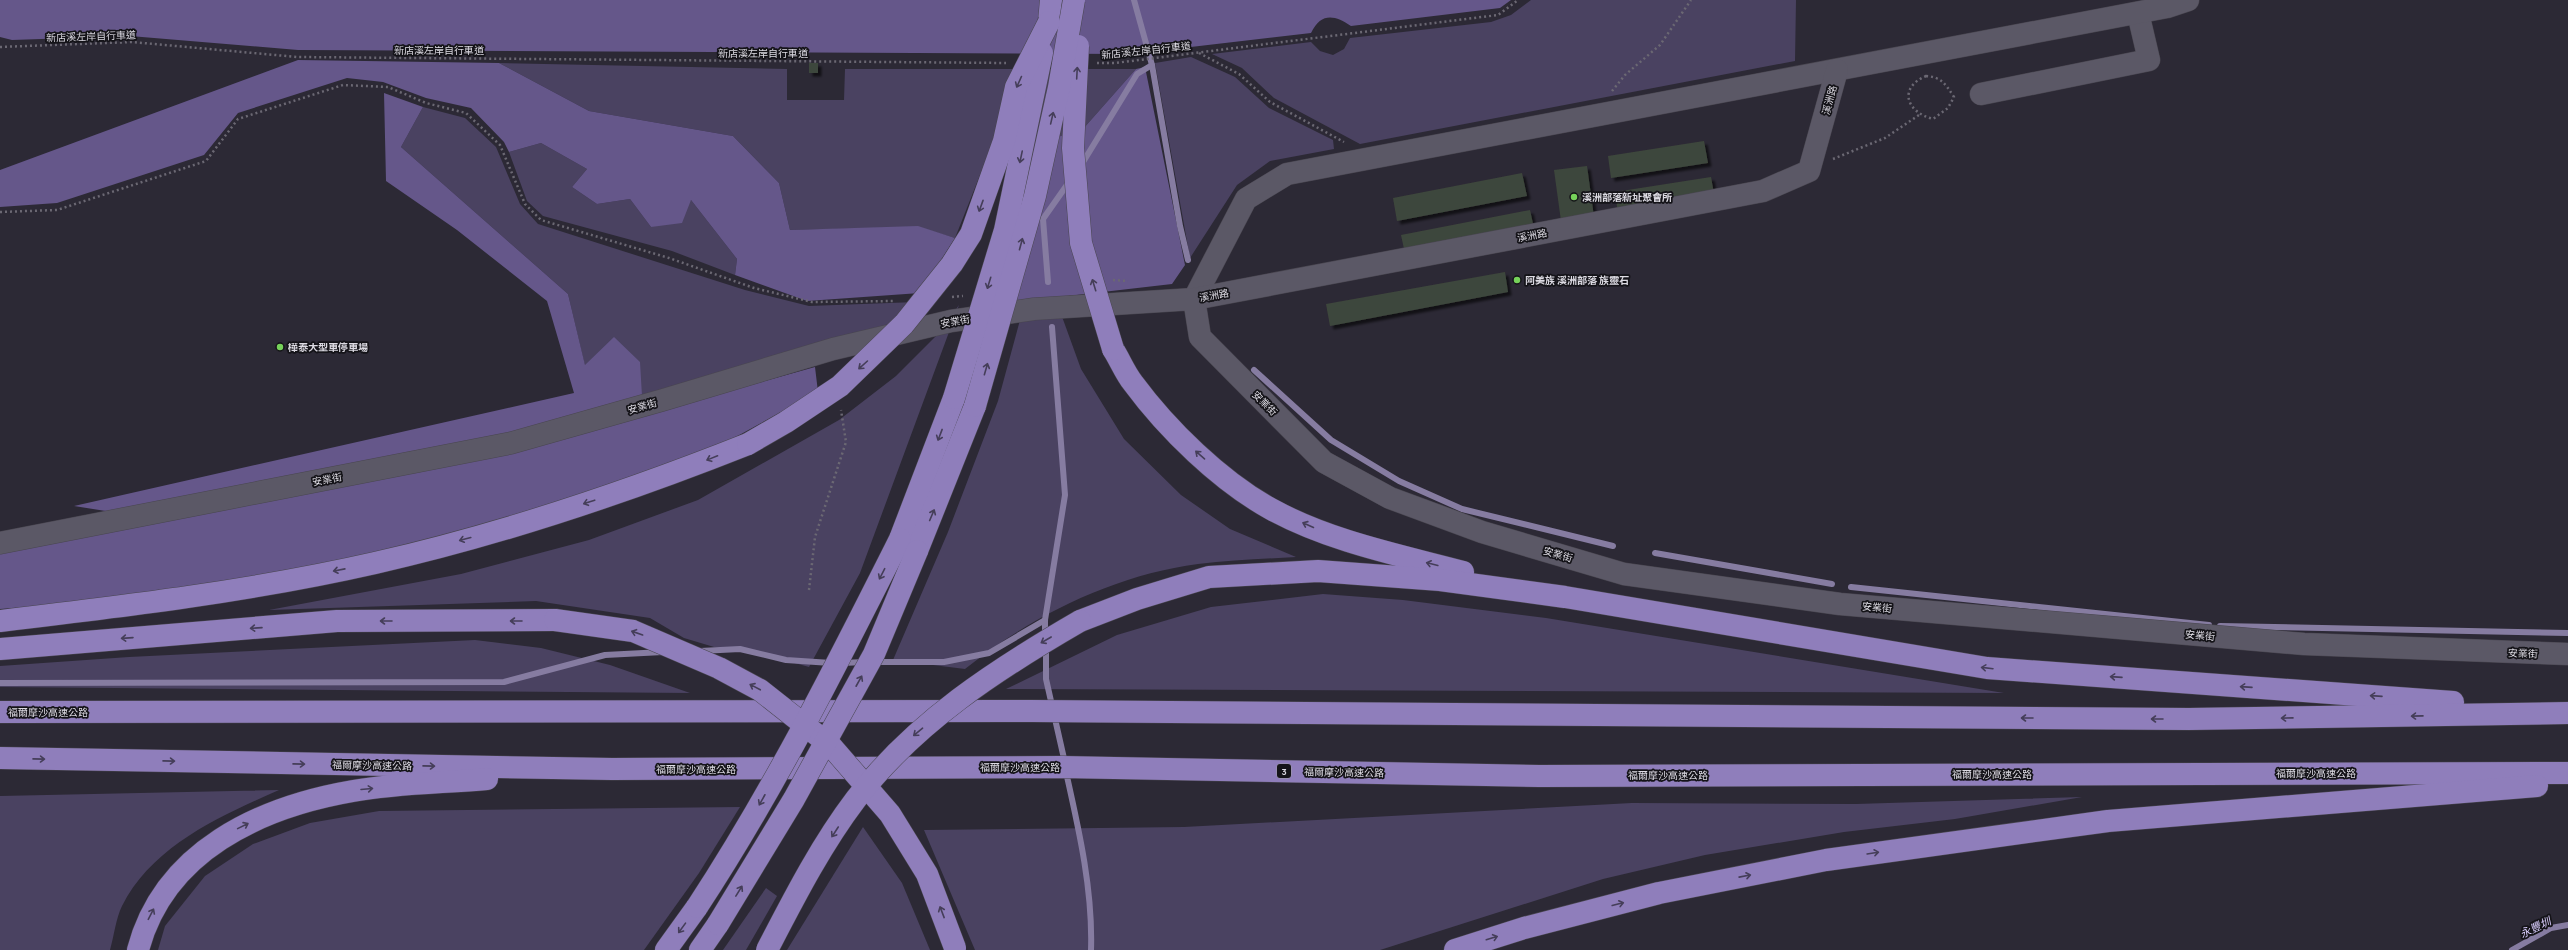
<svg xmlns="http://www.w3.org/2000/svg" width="2568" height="950" font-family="Manrope,'Noto Sans TC',sans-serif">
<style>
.green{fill:#4a4261}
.forest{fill:#65578a}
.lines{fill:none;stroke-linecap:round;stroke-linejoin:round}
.stream{stroke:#867ca1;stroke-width:6}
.building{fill:#3e473c;filter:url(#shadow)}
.minor-casing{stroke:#494650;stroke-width:23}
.highway-casing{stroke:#494650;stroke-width:23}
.path{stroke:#6b6873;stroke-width:2.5;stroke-dasharray:2 3;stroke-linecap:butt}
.minor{stroke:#5b5866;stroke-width:22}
.highway{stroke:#8f7ebb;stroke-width:22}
.highway-bridge-casing{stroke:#494650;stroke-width:23;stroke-linecap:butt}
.highway-bridge{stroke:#8f7ebb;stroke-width:22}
.oneway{stroke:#453e59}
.poi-dot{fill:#76d25a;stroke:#141318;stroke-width:1.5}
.labels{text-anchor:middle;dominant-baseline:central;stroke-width:3.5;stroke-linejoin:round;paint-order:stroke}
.shield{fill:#141318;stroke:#a19fa6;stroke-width:1}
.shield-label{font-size:9px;font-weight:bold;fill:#dddbe3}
.street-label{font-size:10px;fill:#dddbe3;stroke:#141318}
.poi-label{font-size:10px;font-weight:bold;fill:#dddbe3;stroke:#141318;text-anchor:start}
.water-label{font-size:11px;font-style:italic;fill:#d9cdfd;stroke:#141318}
</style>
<defs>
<filter id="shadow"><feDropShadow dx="3.5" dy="3.5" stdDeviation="1" flood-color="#0009"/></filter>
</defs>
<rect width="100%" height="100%" fill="#2c2935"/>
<g class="green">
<polygon points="1531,0 1796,0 1795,61 1360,144 1274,98 1242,68 1212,54 1311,42 1320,51 1333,55 1344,49 1350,38 1491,22 1511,15"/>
<polygon points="1191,57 1235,77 1269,108 1333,140 1334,149 1270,161 1237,185 1190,258 1155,63"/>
<polygon points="499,63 787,69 787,100 844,100 845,69 1136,69 1083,129 1046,177 982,170 955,238 918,227 790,230 779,183 733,136 589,111"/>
<polygon points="423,107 465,118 496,147 520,204 538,224 745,290 809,306 916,302 890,333 642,396 585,366 568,294 401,147"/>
<polygon points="541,143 587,169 572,187 597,204 630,199 651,227 691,200 737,259 735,275 672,251 543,216 527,201 509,152"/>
<path d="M1044 232 1052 289 1081 369 1124 439 1181 495 1230 529 1296 557C1263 559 1230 560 1198 564 1114 575 1031 616 965 669L893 660 948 532 998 401Z"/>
<polygon points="959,305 860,573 809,667 742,648 714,647 684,638 650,618 536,601 269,610 461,574 589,540 698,500 839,420 896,376 939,333"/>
<polygon points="1323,594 1403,600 1546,618 2004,693 1006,689 1117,635 1211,607"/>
<polygon points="475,640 541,648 610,665 690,693 0,687 0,666 129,657"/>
<path d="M279 790C221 816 153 845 122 906 116 918 114 936 110 950H0V796Z"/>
<polygon points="2082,797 1955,819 1844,832 1705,855 1603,879 1380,950 975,950 924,830 1184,827 1632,803 1856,804"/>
<polygon points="740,807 699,873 644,950 158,950 165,926 205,876 253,844 310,823 379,811"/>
<polygon points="863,827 902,883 930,950 787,950"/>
<polygon points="766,888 777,896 746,950 723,950"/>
</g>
<g class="forest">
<path d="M0 0H1511L1500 8 1351 26C1335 15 1321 12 1311 33L1131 54 298 50 130 36 12 40 0 37Z"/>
<polygon points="298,60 499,63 589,111 733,136 779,183 790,230 918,226 955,238 920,293 807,301 735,275 737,259 691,200 682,223 651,227 630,199 597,204 572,187 587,169 541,143 509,152 504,142 471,108 426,98 383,82 347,78 238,113 204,155 57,203 0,207 0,170"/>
<polygon points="1145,67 1185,265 1172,284 1016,302 1055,138 1083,129 1136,69"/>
<polygon points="384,93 423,107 401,147 568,294 585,365 614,337 640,362 642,396 494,439 112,512 74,506 574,393 547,301 457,230 386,181"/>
<polygon points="815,367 818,392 688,463 381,555 115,601 0,609 0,551 505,454"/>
</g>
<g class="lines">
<g class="stream">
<polyline points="1134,0 1152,65 1180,226 1188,260"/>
<polyline points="1080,167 1137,74 1152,65"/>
<polyline points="1048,282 1043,219 1069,182"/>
<polyline points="1254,370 1331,440 1399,481 1462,509 1613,546"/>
<polyline points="1655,553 1832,584"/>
<polyline points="1851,587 2209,625"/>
<polyline points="2220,626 2568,633"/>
<polyline points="1045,637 1045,620 1065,495 1052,327"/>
<polyline points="1046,646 1046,679 1065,763"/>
<polyline points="700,651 740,649 786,660 831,663"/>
<polyline points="874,662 944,662 989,653 1045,620"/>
<polyline points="842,663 865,662"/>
<polyline points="0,683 504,682 605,655 663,652"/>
<path d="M1066 772C1079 830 1093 891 1091 950"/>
<polyline points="2512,950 2551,928 2568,925"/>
</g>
</g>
<g class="building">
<rect x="809" y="63" width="9" height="10"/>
<polygon points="1704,141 1708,163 1611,178 1608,156"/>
<polygon points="1587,166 1595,224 1562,228 1554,170"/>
<polygon points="1522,173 1527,196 1397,221 1393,198"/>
<polygon points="1711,177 1715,199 1618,214 1615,192"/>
<polygon points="1530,210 1535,233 1406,258 1401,235"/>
<polygon points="1505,272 1508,292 1330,326 1326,304"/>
</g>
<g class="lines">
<g class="minor-casing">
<g id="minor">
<polyline points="1981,94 2149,60 2138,13"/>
<polyline points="1194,299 1246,199 1287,174 2167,7 2188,0"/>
<polyline points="1194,299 1763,191 1809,171 1837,70"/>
<polyline points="0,543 511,443 663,400 833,349 951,321 1034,309 1194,299 1200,337 1324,462 1390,498 1482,532 1624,574 1840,604 2304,644 2568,654"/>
</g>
</g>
<g class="highway-casing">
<g id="highway">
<polyline points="1049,22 1051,0"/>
<path d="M1113 349C1120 360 1125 373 1133 383 1167 429 1220 481 1271 509 1329 541 1399 555 1463 572"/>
<polyline points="900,539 954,398"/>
<polyline points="917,551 975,406"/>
<path d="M0 621C126 606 252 591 375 563 503 534 627 492 748 444"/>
<polyline points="1080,621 1137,599 1209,577 1318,571 1440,580 1565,597 1987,668 2453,702"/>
<polyline points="0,649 337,621 555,620"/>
<polyline points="0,712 1032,711 2189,719 2568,713"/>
<polyline points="0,758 612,769 1062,767 1539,776 2568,773"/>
<path d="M138 950C164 851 260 807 353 791 397 783 443 783 487 779"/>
<polyline points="666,950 697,907"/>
<polyline points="700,950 718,924"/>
<polyline points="1455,950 1524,928 1659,893 1826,860 2108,821 2537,786"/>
</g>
</g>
<g class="path">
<polyline points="0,47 132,42 297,57 1006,63"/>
<polyline points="1199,53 1239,74 1270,102 1344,142"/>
<polyline points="1097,63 1115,63 1498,15 1518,0"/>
<path d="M1926 76C1942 77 1946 85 1954 97L1948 108 1933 119C1906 112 1898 88 1926 76Z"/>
<polyline points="1612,91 1625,75 1660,45 1691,0"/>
<polyline points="1833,159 1885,138 1919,115"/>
<polyline points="0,212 57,210 206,161 238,119 343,85 388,87 426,103 466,113 500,145 525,204 541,220 669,258 754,288 812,302 895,301"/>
<polyline points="1113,280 1128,281"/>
<polyline points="952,297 963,296"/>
<polyline points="809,590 815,537 846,442 841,410"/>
</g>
<use href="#minor" class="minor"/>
<use href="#highway" class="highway"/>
<g class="highway-bridge-casing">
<g id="highway-bridge">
<polyline points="1078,46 1073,148 1081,243 1113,349"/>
<polyline points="954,398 1005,230 1042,53"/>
<polyline points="975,406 1035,196 1059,87 1074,0"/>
<polyline points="748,444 786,422 840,386 904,324 952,264 971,234 1004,141 1016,87 1049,22"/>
<polyline points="555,620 633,631 719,668 760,690 831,746 890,814 927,874 955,948"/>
<path d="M697 907C774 790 837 664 900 539"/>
<polyline points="718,924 794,799 874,654 917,551"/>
<path d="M767 950C794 898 821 845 856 799 915 722 997 669 1080 621"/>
</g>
</g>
<use href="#highway-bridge" class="highway-bridge"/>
</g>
<defs><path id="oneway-shaft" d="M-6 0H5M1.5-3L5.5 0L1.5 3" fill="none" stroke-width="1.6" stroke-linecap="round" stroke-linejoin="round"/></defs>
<g class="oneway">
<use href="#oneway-shaft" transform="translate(1077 73) rotate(-87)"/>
<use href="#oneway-shaft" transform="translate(1019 82) rotate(114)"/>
<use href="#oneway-shaft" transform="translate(1052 118) rotate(-77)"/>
<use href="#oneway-shaft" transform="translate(1021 157) rotate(102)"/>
<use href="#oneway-shaft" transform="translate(981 206) rotate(110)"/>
<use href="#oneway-shaft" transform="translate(1021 244) rotate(-75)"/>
<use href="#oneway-shaft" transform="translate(989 283) rotate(107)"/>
<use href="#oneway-shaft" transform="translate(1094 285) rotate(-107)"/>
<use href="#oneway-shaft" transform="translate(863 365) rotate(138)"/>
<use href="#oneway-shaft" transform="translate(986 369) rotate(-74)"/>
<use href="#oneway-shaft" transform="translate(940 435) rotate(111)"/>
<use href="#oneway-shaft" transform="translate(1200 455) rotate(-139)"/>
<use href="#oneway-shaft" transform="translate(712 458) rotate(158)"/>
<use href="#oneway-shaft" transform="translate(589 502) rotate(162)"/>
<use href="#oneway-shaft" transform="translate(932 515) rotate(-67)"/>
<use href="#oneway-shaft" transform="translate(1308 525) rotate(-156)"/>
<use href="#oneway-shaft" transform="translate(465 539) rotate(165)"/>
<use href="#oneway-shaft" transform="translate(1432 564) rotate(-166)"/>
<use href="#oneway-shaft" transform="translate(339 570) rotate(169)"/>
<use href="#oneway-shaft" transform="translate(882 574) rotate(117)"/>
<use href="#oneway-shaft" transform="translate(386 621) rotate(180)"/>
<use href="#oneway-shaft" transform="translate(516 621) rotate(180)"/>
<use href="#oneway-shaft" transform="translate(256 628) rotate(176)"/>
<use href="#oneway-shaft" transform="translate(637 633) rotate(-161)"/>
<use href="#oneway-shaft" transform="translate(127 638) rotate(176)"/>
<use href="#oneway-shaft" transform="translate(1046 640) rotate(150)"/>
<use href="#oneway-shaft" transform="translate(1987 668) rotate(-173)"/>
<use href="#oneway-shaft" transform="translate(2116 677) rotate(-176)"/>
<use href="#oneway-shaft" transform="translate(859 681) rotate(-61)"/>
<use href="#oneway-shaft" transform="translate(755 687) rotate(-152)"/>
<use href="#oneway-shaft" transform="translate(2246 687) rotate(-176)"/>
<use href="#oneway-shaft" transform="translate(2376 696) rotate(-176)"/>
<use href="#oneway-shaft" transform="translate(2417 716) rotate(179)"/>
<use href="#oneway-shaft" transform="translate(2027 718) rotate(-180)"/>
<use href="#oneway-shaft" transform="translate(2287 718) rotate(179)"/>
<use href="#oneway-shaft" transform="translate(2157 719) rotate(-180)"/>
<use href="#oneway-shaft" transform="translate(918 732) rotate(140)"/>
<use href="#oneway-shaft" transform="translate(39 759) rotate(1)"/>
<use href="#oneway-shaft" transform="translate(169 761) rotate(1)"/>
<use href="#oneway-shaft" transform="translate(299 764) rotate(1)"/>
<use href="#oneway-shaft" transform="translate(429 766) rotate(1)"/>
<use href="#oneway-shaft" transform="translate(367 789) rotate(-5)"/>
<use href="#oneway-shaft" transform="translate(762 800) rotate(119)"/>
<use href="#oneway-shaft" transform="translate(243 826) rotate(-26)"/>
<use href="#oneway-shaft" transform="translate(835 832) rotate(123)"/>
<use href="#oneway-shaft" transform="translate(1873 853) rotate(-9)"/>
<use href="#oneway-shaft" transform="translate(1745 876) rotate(-11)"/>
<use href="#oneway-shaft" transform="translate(739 891) rotate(-58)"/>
<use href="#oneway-shaft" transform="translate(1618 904) rotate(-14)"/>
<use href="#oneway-shaft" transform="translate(942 912) rotate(-111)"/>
<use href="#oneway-shaft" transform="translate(151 914) rotate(-63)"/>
<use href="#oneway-shaft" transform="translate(682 928) rotate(126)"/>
<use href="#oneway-shaft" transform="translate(1492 938) rotate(-17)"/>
</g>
<g class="poi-dot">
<circle cx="1574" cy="197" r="4"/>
<circle cx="1517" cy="280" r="4"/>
<circle cx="280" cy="347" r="4"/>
</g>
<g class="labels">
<rect class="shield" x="1277" y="764" width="14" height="14" rx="3"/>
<g class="shield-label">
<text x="1284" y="771">3</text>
</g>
<g class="street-label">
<text transform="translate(91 36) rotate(-2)">新店溪左岸自行車道</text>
<text x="439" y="50">新店溪左岸自行車道</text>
<text transform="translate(1146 50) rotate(-6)">新店溪左岸自行車道</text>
<text x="763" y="53">新店溪左岸自行車道</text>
<text transform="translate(1829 100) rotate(-75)">溪洲路</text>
<text transform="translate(1532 235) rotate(-11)">溪洲路</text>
<text transform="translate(1214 295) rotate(-10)">溪洲路</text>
<text transform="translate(955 321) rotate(-10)">安業街</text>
<text transform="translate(1265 403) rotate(45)">安業街</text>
<text transform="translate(642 406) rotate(-16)">安業街</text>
<text transform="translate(327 479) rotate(-11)">安業街</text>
<text transform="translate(1558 554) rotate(16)">安業街</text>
<text transform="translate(1877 607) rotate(5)">安業街</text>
<text transform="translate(2200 635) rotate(5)">安業街</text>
<text transform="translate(2523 653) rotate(2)">安業街</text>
<text x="48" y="712">福爾摩沙高速公路</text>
<text transform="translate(372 765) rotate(1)">福爾摩沙高速公路</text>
<text x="1020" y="767">福爾摩沙高速公路</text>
<text x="696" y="769">福爾摩沙高速公路</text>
<text transform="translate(1344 772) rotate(1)">福爾摩沙高速公路</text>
<text x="2316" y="773">福爾摩沙高速公路</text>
<text x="1992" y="774">福爾摩沙高速公路</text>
<text x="1668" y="775">福爾摩沙高速公路</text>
</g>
<g class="poi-label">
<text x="1582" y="197">溪洲部落新址聚會所</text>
<text x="1525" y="280">阿美族 溪洲部落 族靈石</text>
<text x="288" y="347">樺泰大型車停車場</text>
</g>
<g class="water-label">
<text transform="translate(2535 927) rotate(-26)">永豐圳</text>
</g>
</g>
</svg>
